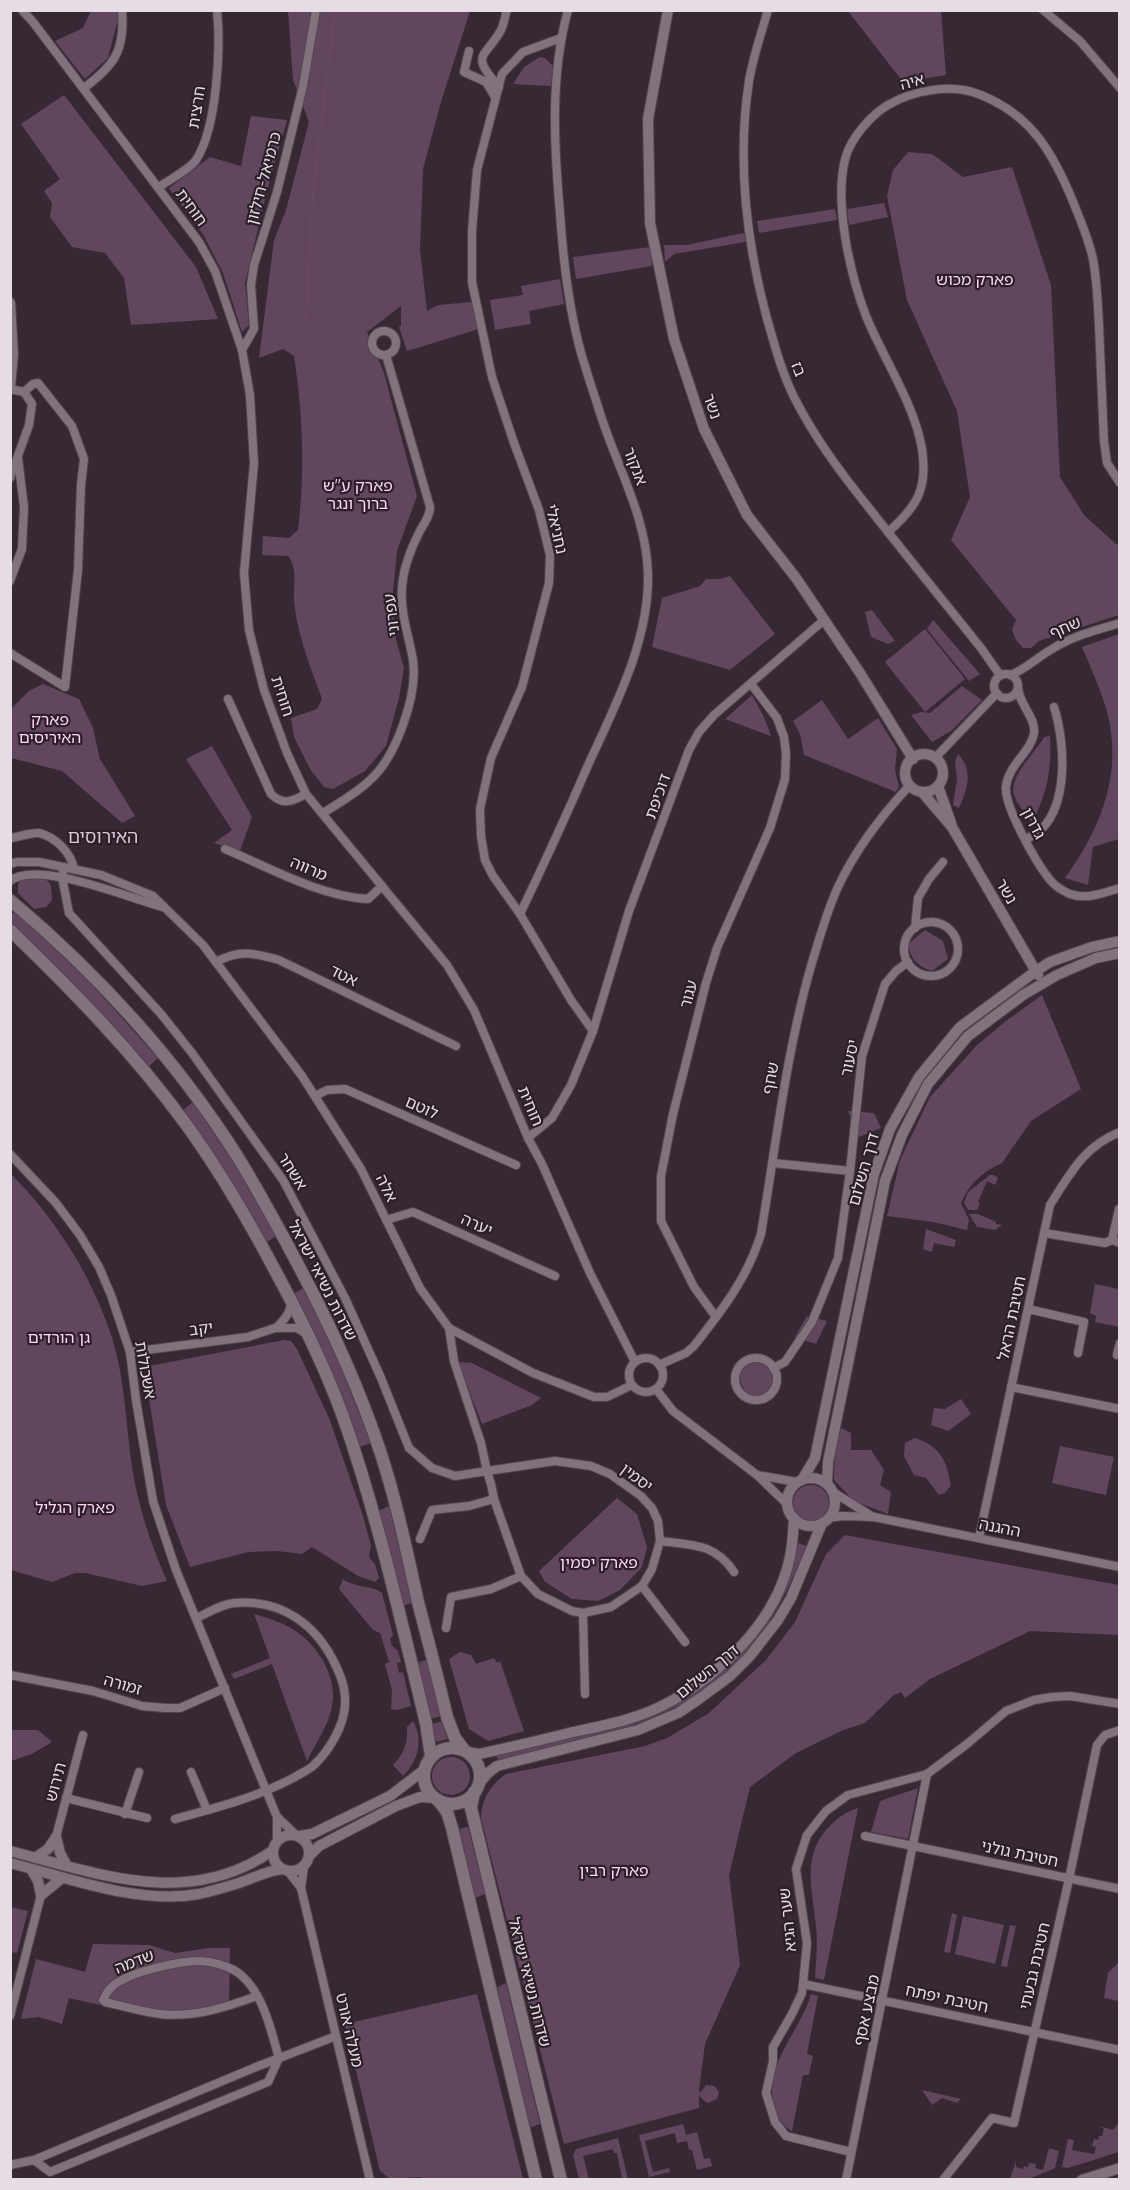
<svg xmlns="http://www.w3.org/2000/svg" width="1130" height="2190" font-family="Quicksand,'Noto Sans Hebrew',sans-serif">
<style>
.green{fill:#62465d}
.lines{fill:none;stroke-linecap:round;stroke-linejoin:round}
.stream{stroke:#664862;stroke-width:3}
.minor-casing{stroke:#51464f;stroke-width:10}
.tertiary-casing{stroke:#51464f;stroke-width:12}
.secondary-casing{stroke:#51464f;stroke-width:14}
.minor{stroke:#82727e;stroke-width:8}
.tertiary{stroke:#82727e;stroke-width:10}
.secondary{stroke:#82727e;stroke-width:12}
.labels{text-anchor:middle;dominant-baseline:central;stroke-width:4.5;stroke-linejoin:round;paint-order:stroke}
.street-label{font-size:16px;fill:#e5dde3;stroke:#2c1f29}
.park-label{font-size:16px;fill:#fed3f5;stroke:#2c1f29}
.neighbourhood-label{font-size:18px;fill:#d8c7d5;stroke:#2c1f29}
</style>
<rect width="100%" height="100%" fill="#362933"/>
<g class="green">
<polygon points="91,11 117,11 118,19 108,58 85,79 55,41 83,28"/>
<path d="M288 11H470L441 102 423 169 420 250 427 311 438 305 472 302 479 329 407 351 399 327 401 326V306L367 332 384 373 417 496 397 551 392 603 396 640 404 668 399 698 386 746 365 771 333 789 324 787 310 769 294 737 291 718 317 709 322 699C311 668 297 635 294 601 293 585 298 569 288 556L262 555 263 536 289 538 298 530C305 469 303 416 294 356L283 349 259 358 274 240 286 210 309 122 293 80Z"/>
<polygon points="848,11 941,11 946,75 903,82"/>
<polygon points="540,57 545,58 553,66 551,86 513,84 524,67"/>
<polygon points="64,95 196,267 218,319 131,325 124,278 105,253 72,247 50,217 52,203 44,191 60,179 21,124"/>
<polygon points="251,116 287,120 268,187 245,283 249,325 242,332 223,273 204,236 169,188 210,157 241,166"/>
<polygon points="908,152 932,154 963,177 1012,167 1051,285 1060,477 1084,515 1116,544 1119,545 1119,615 1039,641 1031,648 1023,648 1016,640 1012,630 1016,620 951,540 970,497 957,411 907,300 887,196 893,170"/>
<polygon points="884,203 888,217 849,225 847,209"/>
<polygon points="835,209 837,220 759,233 757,221"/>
<polygon points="743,233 751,241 674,254 665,262 664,245 687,245"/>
<polygon points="650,247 652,266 576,279 573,257"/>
<polygon points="560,279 564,304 529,311 531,324 495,330 490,300 523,295 521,286"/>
<polygon points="730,576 775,634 730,670 652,647 662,598 700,586 706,579 720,579"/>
<polygon points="872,610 895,641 888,644 871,637 865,612"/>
<polygon points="933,620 980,674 969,681 927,629"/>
<polygon points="925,629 965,679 925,712 885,662"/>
<path d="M1119 634V839L1093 847 1088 885 1065 878C1104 824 1126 765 1103 699 1097 681 1089 664 1082 647Z"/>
<polygon points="43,684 79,699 93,728 100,759 135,816 122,823 62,771 11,758 11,709 29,691"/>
<polygon points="962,686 982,700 951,731 932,742 911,715 921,712 930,713"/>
<polygon points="752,695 764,717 771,736 725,719"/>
<polygon points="822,700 848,739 878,718 897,749 895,770 899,787 896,792 804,755 800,734 793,721"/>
<path d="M1050 736C1052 767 1047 795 1032 822 1026 814 1017 804 1014 795 1008 777 1036 752 1044 737Z"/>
<polygon points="212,746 252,817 240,851 214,843 232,830 186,759"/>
<path d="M958 754C974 770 967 790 959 808L953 805 957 779 955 762Z"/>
<polygon points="24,877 44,877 51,885 52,900 46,907 34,909 18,893 18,884"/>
<polygon points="15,911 85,977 158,1058 148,1067 75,986 11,922 10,916"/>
<path d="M925 930 943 941 948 959 932 971C917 966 911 960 908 944Z"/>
<path d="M1042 995 1081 1089 1031 1121 1002 1163C983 1171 969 1184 961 1203L969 1220 967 1230 933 1222 887 1216 900 1160 930 1097 977 1045 1006 1021Z"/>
<polygon points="193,1102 236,1166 276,1236 267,1242 208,1145 183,1110"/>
<polygon points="848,1111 874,1113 881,1128 859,1137"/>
<path d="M11 1174C57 1220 93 1278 113 1341 125 1381 126 1426 132 1467 138 1506 151 1545 167 1581L142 1586 85 1573H75L52 1582 11 1570Z"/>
<polygon points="990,1175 994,1175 998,1178 995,1185 987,1181 978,1202 980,1203 977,1210 968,1210 964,1203 968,1192"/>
<polygon points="969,1214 978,1214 996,1222 996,1224 1002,1225 995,1230 977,1227"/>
<polygon points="926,1229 956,1240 954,1247 934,1243 932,1252 923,1249"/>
<polygon points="1095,1284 1119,1289 1119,1327 1095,1322 1096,1316 1090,1313"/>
<polygon points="304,1288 333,1348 371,1443 359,1447 322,1353 294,1293"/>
<polygon points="807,1316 827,1321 816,1344 795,1337"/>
<polygon points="284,1340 291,1341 297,1349 329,1418 362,1513 371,1545 369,1557 375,1564 379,1578 375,1582 358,1576 312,1547 302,1554 277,1551 248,1552 190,1567 166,1505 147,1386 149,1366"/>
<polygon points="458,1362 472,1363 541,1398 532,1405 482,1424"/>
<path d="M760 1362C779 1374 777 1387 758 1398 745 1394 741 1387 739 1374L748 1363Z"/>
<polygon points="961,1399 971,1414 948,1431 931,1425 934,1408 945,1409"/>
<polygon points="841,1428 851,1433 851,1450 871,1450 884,1470 880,1485 891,1492 888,1514 854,1501 834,1480 835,1447"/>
<path d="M915 1438C941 1447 946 1460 951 1485L945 1493 939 1495 926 1478 914 1475 904 1456 905 1443Z"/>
<polygon points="1060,1446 1114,1457 1106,1495 1052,1483"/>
<circle cx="811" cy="1503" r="18"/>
<polygon points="617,1498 637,1514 647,1547 642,1567 620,1590 598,1601 572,1599 545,1582 539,1571"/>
<polygon points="389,1506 412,1603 402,1606 378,1511"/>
<path d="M845 1535 1119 1585V1635L1030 1631 930 1679 905 1698 901 1692 894 1695 865 1723 843 1730 796 1753 750 1787 729 1875 740 1965 705 2044 699 2090 700 2093 706 2085 715 2086 719 2093 717 2099 708 2103 703 2100 699 2095V2108L564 2144 481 1818C481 1800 491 1784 506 1774L645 1746 667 1738 709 1713 766 1660 795 1622 826 1554Z"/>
<path d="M798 1543 807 1546C795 1572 784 1599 768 1624 705 1722 602 1735 498 1760L496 1755 621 1725 717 1675 783 1592 794 1564Z"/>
<path d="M343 1579C357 1589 372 1585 382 1593L393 1635 390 1639 392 1646 398 1651 401 1662 397 1663 399 1673 403 1672 411 1706 397 1710 391 1709 392 1690 385 1664 389 1662 380 1633 373 1630 339 1589Z"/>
<path d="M254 1614C267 1618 282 1622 294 1630 317 1644 338 1677 332 1706 329 1725 315 1744 307 1761L272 1664 234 1679 231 1674 270 1658Z"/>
<polygon points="460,1652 471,1655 476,1664 494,1658 497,1663 500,1661 524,1731 488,1741 469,1729 449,1659"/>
<polygon points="426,1660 441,1716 431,1719 416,1663"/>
<path d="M413 1721C424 1739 418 1762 403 1776L393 1765C404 1754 408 1742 407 1727Z"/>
<polygon points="443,1721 448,1739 436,1742 432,1724"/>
<polygon points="11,1730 38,1730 52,1742 32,1754 11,1761"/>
<circle cx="451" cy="1776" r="19"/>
<polygon points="918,1788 908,1839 871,1832 880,1801"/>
<path d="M858 1808 824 1980 815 1978C816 1961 818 1944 816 1927 813 1892 801 1858 827 1829 836 1819 845 1812 858 1808Z"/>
<polygon points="468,1827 485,1894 475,1898 458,1829"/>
<polygon points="11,1907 28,1911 17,1953 11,1952"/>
<polygon points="952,1913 957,1915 950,1953 944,1952"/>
<polygon points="963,1916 1004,1925 995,1964 955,1954"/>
<polygon points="1010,1925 1016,1926 1007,1967 1001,1966"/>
<polygon points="93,1944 149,1945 175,1953 209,1948 230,1948 229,2011 158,2018 69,1998 62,2024 39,2017 21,2019 36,1959 85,1972"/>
<polygon points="1119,1962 1119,2001 1104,1998 1108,1973"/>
<polygon points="506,1983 540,2124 529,2128 497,1987"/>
<polygon points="477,1994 523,2179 425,2180 420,2177 390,2179 380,2171 345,2024"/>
<path d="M811 1994 818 1996 807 2054 813 2056 809 2075H803L792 2131C782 2126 779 2119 775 2109 761 2066 800 2033 811 1994Z"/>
<polygon points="922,2090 961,2099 957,2103 942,2098 932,2105"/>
<polygon points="1119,2122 1119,2152 1068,2168 1062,2167 1068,2139 1074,2140 1072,2150 1094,2154 1096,2147 1092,2146 1094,2139 1098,2140 1099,2136 1102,2136 1104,2129 1099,2126 1113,2130"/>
<polygon points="683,2124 686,2135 697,2132 704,2159 710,2158 712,2166 697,2170 692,2150 689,2150 687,2141 677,2143 675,2133 645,2141 653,2172 669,2168 670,2172 649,2177 639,2135"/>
<polygon points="618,2138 628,2179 622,2179 617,2153 614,2153 613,2149 583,2156 589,2179 579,2179 573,2155 576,2149"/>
<polygon points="1049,2148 1059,2151 1055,2168 1029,2179 1010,2179 1016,2161 1016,2167 1023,2169 1024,2166 1028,2167 1029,2163 1036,2164 1035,2168 1043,2170"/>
</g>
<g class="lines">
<polyline class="stream" points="306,325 313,191 335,10"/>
<g class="minor-casing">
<g id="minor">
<polyline points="22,10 33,22 199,242 215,271 242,350 250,395 254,463 244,573 249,630 264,690 287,753 306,794 447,965 474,1010 528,1138 542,1164 590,1273 635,1362"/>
<path d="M768 10C761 34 753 57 749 81 737 159 746 239 766 315 774 343 781 371 794 397 815 439 844 477 873 513 909 559 945 603 981 648L1000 675"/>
<polyline points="1043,10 1080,41 1120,88"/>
<polyline points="561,38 523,52 502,74 477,170 472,231 472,282 492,377 514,443 539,510 550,555 549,583 522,687 491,758 480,809 481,836 485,860 493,876 520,914 571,1000 593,1031"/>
<polyline points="469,51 464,72 486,82 495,97"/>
<path d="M499 87C469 53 485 59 501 30 504 24 505 16 507 10"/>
<path d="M84 88C115 65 125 50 122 10"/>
<path d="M159 187C169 180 190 169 196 160 217 128 221 48 217 10"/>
<circle cx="384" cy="343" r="12"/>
<polyline points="242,350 254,329 251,285 254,265 277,192 303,86 316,10"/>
<polyline points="10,389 24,392 32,404 29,425 10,478"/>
<path d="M888 532C917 507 928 489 922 449 915 405 883 358 866 316 850 274 833 200 846 156 852 137 871 115 888 105 914 90 952 83 981 95 1033 116 1054 155 1074 204 1081 222 1089 240 1093 259 1097 281 1098 304 1099 326 1101 365 1102 403 1104 441L1107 463 1120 483"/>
<polyline points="10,581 22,549 24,507 18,458"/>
<polyline points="10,653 65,687 78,570 81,485 84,459 72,426 38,383 33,384 24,392"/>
<circle cx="1006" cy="686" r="12"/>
<path d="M1011 675C1027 668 1038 657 1052 649 1073 636 1096 630 1120 623"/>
<path d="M1018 686C1018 704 1036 717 1034 733 1031 752 1009 764 1006 786 1003 805 1038 866 1051 881 1056 887 1063 891 1070 894 1087 900 1103 893 1120 888"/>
<path d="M228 699 271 794C283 806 293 801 306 794"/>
<polyline points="935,758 997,693"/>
<path d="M323 813C339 803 355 794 369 781 396 758 418 695 413 660 409 636 400 613 402 588 403 570 410 551 418 535 422 525 430 518 430 507L386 355"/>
<path d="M10 838C19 837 31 832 39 833 56 837 71 853 74 869"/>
<path d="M1026 839C1071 821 1066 745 1054 707"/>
<path d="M225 849C270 868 319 896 368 899L382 886"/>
<polyline points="10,864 17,862 39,862 101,875 153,896 203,945 302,1076 361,1169 420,1288 449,1328 533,1373 594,1397 607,1397 632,1385"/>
<polyline points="64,867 62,877 69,913 161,1014 192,1053 283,1180 345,1298 381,1378 409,1448 432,1468 455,1476 487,1471 555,1461 591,1466 610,1474 641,1496 652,1508 658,1521 660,1541 652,1569 642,1586 611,1607 583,1613 572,1611 538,1594 521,1576 494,1499 491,1484 487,1471 481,1443 454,1361 449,1328"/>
<path d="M10 881C37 859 131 899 163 907"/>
<path d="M520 914C544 864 567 814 589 763 616 704 649 641 648 575 647 518 618 469 601 416 594 394 586 371 580 349 568 304 563 258 560 213 554 145 550 76 568 10"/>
<circle cx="931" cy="949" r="27"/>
<polyline points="915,928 918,898 929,879 943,862"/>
<path d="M216 962C240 949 253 953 279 960L456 1046"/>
<polyline points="315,1096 327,1090 345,1089 516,1165"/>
<polyline points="528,1138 552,1118 571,1085 593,1031 629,911 689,750 699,732 714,715 824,620"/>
<polyline points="10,1154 56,1203 80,1235 99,1267 111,1295 130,1352 136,1400 153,1501 176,1570 277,1817 277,1840"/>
<polyline points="773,1163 850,1171 838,1258 812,1322 785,1362 773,1368"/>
<polyline points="850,1171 862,1056 885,984 896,971 908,962"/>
<polyline points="386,1220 413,1212 555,1276"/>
<polyline points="1044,1233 1105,1243 1112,1240 1120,1243"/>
<polyline points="1112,1240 1119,1209"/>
<polyline points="1028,1309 1084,1322 1078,1353"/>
<polyline points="716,1317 694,1287 661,1221 661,1176 673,1114 706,983 717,948 770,828 785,779 786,753 784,737 777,718 751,684"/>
<path d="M276 1328C284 1320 291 1313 291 1301"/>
<polyline points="130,1352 248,1337 275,1328 297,1328 308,1335"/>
<polyline points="1117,1355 1120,1343"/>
<circle cx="756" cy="1379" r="21"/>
<circle cx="646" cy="1375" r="17"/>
<path d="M659 1365 686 1353 694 1346C722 1310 747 1279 761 1234 776 1144 786 1054 811 966 819 940 826 914 837 889 855 850 881 816 910 785"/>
<polyline points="1011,1387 1120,1409"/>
<polyline points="656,1389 673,1411 757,1475 788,1505"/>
<polyline points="757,1475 797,1482"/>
<polyline points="833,1492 873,1517"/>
<polyline points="828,1518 842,1516 874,1517 1120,1567"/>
<path d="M979 1538 1050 1205C1070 1174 1084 1146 1120 1132"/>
<polyline points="420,1539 432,1510 469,1506 494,1499"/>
<path d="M660 1541C691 1545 715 1543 734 1572"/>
<polyline points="642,1586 685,1642"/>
<polyline points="583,1613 585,1694"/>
<polyline points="446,1628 451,1597 491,1589 521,1576"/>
<polyline points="10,1675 93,1691 142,1706 165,1708 180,1708 225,1688"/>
<polyline points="191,1772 207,1810"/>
<polyline points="66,1798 147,1818"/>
<polyline points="125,1814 139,1772"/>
<polyline points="277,1817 296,1835"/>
<path d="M175 1819C216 1808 258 1797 295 1777 301 1773 309 1770 314 1765 329 1751 344 1726 345 1705 346 1690 342 1679 336 1666 317 1625 282 1599 235 1603 222 1604 209 1612 197 1618"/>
<polyline points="865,1836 1120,1889"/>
<polyline points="56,1837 83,1735"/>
<polyline points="304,1866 301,1888 370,2180"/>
<polyline points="288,1871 301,1888"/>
<polyline points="803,1984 1120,2050"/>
<polyline points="10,2016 41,1895"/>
<polyline points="851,2152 786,2136 775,2122 766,2093 773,2061 773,2047 792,2014 802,1993 803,1984 807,1943 796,1869 807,1835 826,1811 848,1795 927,1774 967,1744 1006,1711 1034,1700 1052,1697 1070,1696 1120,1704"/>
<path d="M34 2160 50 2172 268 2082 279 2058C271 2031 264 1995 241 1975 230 1966 211 1961 198 1961 180 1961 137 1971 122 1980 113 1984 107 1991 103 2000L105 2002C123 2006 142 2012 160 2014 193 2018 227 2007 257 1996"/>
<polyline points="10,2165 34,2160 256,2067 336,2036"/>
<polyline points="846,2180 927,1774"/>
<polyline points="943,2180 992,2118 1014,2123 1069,1879 1097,1745 1105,1735 1120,1730"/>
</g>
</g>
<g class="tertiary-casing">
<g id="tertiary">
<polyline points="668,10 648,119 650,223 674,339 704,429 747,515 796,578 860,673 913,759"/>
<polyline points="10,303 13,354 10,387"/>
<circle cx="924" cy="773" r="19"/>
<polyline points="938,786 951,823"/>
<polyline points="922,792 952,827 1038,975"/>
<circle cx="811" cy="1502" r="24"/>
<polyline points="802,1480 815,1458 874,1174 890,1129 919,1077 960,1027 1036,971 1050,962 1092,947 1120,941"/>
<polyline points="827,1484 828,1462 885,1181 902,1135 928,1084 968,1036 1023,995 1057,975 1096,958 1120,953"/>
<path d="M467 1752 479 1754C511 1747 542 1740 573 1732 607 1725 643 1718 673 1700 721 1673 770 1625 786 1572 792 1554 793 1536 794 1518"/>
<polyline points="477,1786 488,1773 497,1766 638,1730 678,1713 699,1699 730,1676 750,1656 778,1620 791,1598 822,1523"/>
<circle cx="291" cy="1853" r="18"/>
<polyline points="299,1836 312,1834 390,1796 424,1770"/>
<polyline points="56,1837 60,1853 67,1866"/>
<path d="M10 1851C100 1874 188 1909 272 1851"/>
<polyline points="309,1856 319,1846 396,1806 420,1797 435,1798"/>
<polyline points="35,1858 48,1849 56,1837"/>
<path d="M10 1863C69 1878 139 1905 199 1894 212 1891 226 1887 239 1883 253 1878 267 1871 282 1869"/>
<polyline points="31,1869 38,1881 41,1895"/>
<polyline points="41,1895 62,1878"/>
<polyline points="1082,2180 1120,2168"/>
</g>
</g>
<g class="secondary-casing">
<g id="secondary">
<path d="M10 900C98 974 178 1062 239 1159 259 1192 277 1225 295 1259 329 1322 359 1387 381 1454 397 1503 407 1553 418 1602 428 1640 438 1679 447 1717L455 1738 465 1751"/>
<path d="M10 930C73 991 134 1053 185 1123 221 1172 250 1223 278 1276 305 1326 330 1377 348 1431 380 1526 402 1625 426 1723L431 1757"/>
<circle cx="452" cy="1776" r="28"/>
<polyline points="474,1792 471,1808 561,2180"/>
<polyline points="438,1800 447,1812 452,1828 536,2180"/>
</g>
</g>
<use href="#minor" class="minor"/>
<use href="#tertiary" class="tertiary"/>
<use href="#secondary" class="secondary"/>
</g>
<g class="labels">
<g class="street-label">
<text transform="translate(912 81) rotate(-15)">איה</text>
<text transform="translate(196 107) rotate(-81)">חרצית</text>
<text transform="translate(263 178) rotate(-75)">כרמיאל-חילזון</text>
<text transform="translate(192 207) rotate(54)">חוחית</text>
<text transform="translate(799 369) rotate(69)">בז</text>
<text transform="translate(713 406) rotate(71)">נשר</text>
<text transform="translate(636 466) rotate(69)">אנקור</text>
<text transform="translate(557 529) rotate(77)">נחניאלי</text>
<text transform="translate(391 615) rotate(-97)">עפרוני</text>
<text transform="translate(1065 627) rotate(-24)">שחף</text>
<text transform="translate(283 696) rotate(72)">חוחית</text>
<text transform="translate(657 796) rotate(-70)">דוכיפת</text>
<text transform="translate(1034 823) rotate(62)">גדרון</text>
<text transform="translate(309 868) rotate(23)">מרווה</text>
<text transform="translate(1007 891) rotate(60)">נשר</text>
<text transform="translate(344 975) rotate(26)">אטד</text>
<text transform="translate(688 994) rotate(-75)">עגור</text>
<text transform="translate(849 1058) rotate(-78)">יסעור</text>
<text transform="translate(770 1078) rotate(-80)">שחף</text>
<text transform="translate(531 1106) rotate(67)">חוחית</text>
<text transform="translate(422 1107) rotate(24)">לוטם</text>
<text transform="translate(863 1169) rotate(-74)">דרך השלום</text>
<text transform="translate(293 1171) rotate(58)">אשחר</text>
<text transform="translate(387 1188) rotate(64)">אלה</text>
<text transform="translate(477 1224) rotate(24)">יערה</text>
<text transform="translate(323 1280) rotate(63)">שדרות נשיאי ישראל</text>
<text transform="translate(1011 1318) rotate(-78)">חטיבת הראל</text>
<text transform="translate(201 1328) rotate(-7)">יקב</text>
<text transform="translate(146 1370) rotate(80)">אשכולות</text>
<text transform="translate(637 1477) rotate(37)">יסמין</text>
<text transform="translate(1000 1527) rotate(11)">ההגנה</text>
<text transform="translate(707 1671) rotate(-39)">דרך השלום</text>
<text transform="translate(123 1684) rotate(16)">זמורה</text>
<text transform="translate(55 1782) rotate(-75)">תירוש</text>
<text transform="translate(1020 1853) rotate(12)">חטיבת גולני</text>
<text transform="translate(787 1920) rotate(-96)">שער הגיא</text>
<text transform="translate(134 1961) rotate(-21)">שדמה</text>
<text transform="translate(1034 1966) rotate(-77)">חטיבת גבעתי</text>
<text transform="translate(530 1982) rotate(76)">שדרות נשיאי ישראל</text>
<text transform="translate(947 1998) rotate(12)">חטיבת יפתח</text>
<text transform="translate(866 2010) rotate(-78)">מבצע אסף</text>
<text transform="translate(350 2030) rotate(77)">מעלה אורט</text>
</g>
<g class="park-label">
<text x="975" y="279">פארק מכוש</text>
<text x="358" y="485">פארק ע"ש<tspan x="358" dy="18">ברוך ונגר</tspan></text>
<text x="50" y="719">פארק<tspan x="50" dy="18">האיריסים</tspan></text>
<text x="59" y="1337">גן הורדים</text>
<text x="75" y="1507">פארק הגליל</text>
<text x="599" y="1562">פארק יסמין</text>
<text x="614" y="1870">פארק רבין</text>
</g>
<g class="neighbourhood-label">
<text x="103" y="836">האירוסים</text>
</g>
</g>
<rect width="1130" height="2190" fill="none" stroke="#e5dde3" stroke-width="24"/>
</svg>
